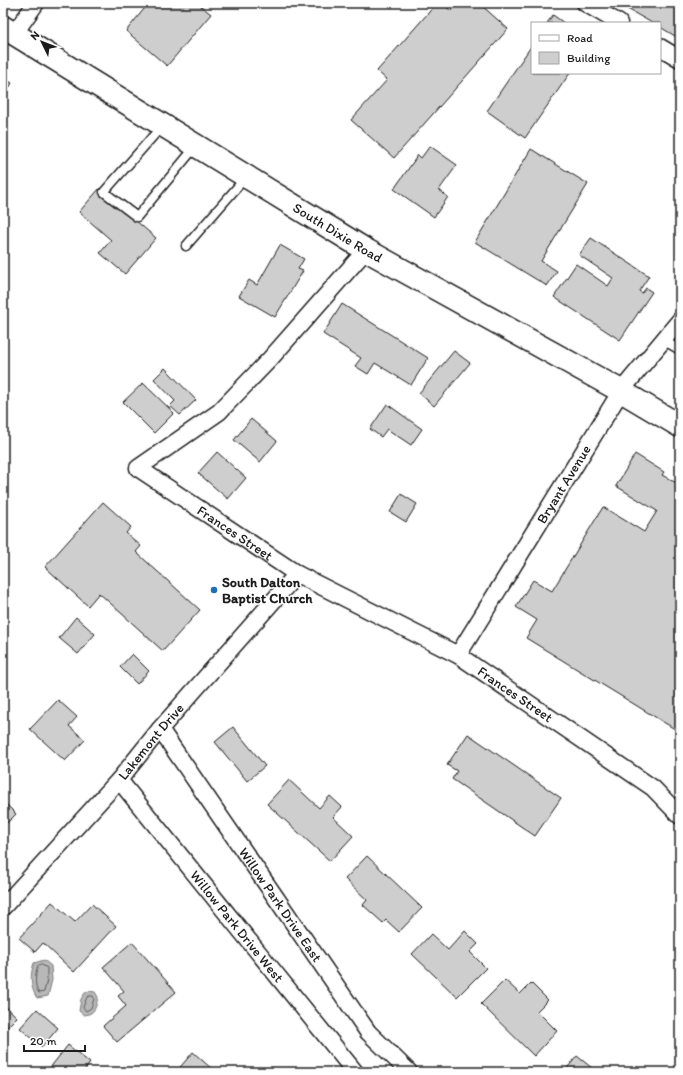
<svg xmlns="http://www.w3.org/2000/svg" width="683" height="1075" font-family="Itim,sans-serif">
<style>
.water{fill:#b8b8b8;stroke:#7a7a7a}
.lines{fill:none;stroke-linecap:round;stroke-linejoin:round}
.shore{stroke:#5a5a5a;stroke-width:1}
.building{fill:#cecece;stroke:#1c1c1c}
.service-casing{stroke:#1c1c1c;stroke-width:11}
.minor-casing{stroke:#1c1c1c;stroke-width:19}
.primary-casing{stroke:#1c1c1c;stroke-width:25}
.service{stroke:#fff;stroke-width:8}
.minor{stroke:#fff;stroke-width:16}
.primary{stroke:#fff;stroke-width:22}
.poi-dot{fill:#1f6fb2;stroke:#fff;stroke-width:1.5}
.labels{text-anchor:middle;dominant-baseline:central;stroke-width:3;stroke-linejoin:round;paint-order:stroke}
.street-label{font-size:14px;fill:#1c1c1c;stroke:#fff}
.poi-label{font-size:14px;font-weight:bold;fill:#1c1c1c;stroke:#fff;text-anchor:start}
</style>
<rect width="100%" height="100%" fill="#fff"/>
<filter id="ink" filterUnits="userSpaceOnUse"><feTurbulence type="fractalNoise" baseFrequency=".025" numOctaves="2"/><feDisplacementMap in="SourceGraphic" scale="8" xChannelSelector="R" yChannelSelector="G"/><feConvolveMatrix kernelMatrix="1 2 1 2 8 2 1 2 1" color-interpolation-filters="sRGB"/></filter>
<g filter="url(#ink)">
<g class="water">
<path d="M44 960 51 966 52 980 48 996 37 998C30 988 30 974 34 963Z"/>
<path d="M89 991 95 992 98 997C96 1007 95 1014 84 1015L79 1011 81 999 85 993Z"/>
</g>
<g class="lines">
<g class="shore">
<path d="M42 965 47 968V980L44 992 39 993C34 988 35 973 38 966Z"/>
<polygon points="90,996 93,996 94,999 91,1008 86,1011 83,1007 87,997"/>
</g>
</g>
<g class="building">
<polygon points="149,3 197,3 211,14 167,66 126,31"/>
<polygon points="437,3 442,3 451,11 457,3 479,3 508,29 394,158 351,120 387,80 377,71"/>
<polygon points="617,3 680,3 680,39 660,27 660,23 652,23"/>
<polygon points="553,15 564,23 547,23"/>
<polygon points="532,45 532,73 570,73 525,138 487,111"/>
<polygon points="3,78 12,83 3,98"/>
<polygon points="430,146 457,165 439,190 448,197 434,217 394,189 418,155 421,158"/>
<polygon points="531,149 588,184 541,261 557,271 547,286 475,242"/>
<polygon points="99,189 156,238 125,274 100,253 111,240 79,212"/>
<polygon points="591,238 649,276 639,291 642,293 646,288 652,292 620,340 554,297 576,264 608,286 613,278 579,255"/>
<polygon points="280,245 304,259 298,269 303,271 275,317 239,296 249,280 257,285"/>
<polygon points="342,304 428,358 411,385 375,363 368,374 355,366 361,358 323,334"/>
<polygon points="454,351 470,363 434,406 419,393"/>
<polygon points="165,368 196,400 180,415 170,406 175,401 154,379"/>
<polygon points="143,383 174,413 154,433 123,402"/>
<polygon points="387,404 422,429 411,445 387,429 381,437 370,429"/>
<polygon points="251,419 277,441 260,462 234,440"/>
<polygon points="217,452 246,478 228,499 198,473"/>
<polygon points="635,454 664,472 662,475 680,485 680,727 678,731 526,638 537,620 516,607 533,580 552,591 603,507 644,532 657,511 616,486"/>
<polygon points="401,494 417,504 406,522 390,512"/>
<polygon points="103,502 131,527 126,533 141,546 136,552 200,610 163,651 99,593 88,606 45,567"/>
<polygon points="76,617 95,634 78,654 59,638"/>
<polygon points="132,654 149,671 137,684 120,667"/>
<polygon points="58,700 77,717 69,726 85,740 65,761 30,729"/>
<polygon points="233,727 265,766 247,781 215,742"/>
<polygon points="468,734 561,798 535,836 452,779 457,771 447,765"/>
<polygon points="289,780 319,808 330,796 342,807 333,817 353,836 330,861 267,804"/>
<polygon points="3,801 16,814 3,827"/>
<polygon points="367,856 422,908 399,932 386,920 383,923 363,905 367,900 345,879"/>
<polygon points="52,902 75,922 92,904 116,926 74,972 43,943 35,952 19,938"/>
<polygon points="465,931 478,944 470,952 486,968 457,997 412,954 431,934 448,950"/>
<polygon points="132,942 176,992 117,1042 103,1026 126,1006 118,996 124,991 103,967"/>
<polygon points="505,980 520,994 531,983 548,1000 537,1011 557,1031 534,1056 481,1004"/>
<polygon points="3,1004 17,1017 3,1031"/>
<polygon points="37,1009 58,1028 42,1047 20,1028"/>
<polygon points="68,1045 90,1063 83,1072 53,1072 49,1069"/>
<polygon points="193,1052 213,1070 214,1069 218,1072 176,1072"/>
<polygon points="577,1056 597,1072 564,1072"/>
</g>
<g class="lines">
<g class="service-casing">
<g id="service">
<polyline points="162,126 104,192 137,217 196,146"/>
<polyline points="186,246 246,177"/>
<polyline points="663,340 680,350"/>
</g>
</g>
<g class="minor-casing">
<g id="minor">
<polyline points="585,3 619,23"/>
<polyline points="14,34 36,3"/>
<polyline points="660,47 680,59"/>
<path id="s1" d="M366 250 270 359 219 412 138 468 297 574 458 655 653 788 680 816"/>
<path id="s2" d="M458 655 621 391 680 320"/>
<path id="s3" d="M160 729 368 1032 409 1072"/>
<path id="s4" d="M119 780 355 1072"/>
<path id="s5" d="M3 907 119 780 160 729 297 574"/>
</g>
</g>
<g class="primary-casing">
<g id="primary">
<path id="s6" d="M3 27 366 250 621 391 680 426"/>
</g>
</g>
<use href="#service" class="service"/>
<use href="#minor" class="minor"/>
<use href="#primary" class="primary"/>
</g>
</g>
<circle class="poi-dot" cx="214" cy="590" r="4"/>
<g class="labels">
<g class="street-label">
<text stroke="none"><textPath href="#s6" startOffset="393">South Dixie Road</textPath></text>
<text stroke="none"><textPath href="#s2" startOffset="201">Bryant Avenue</textPath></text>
<text stroke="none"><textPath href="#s1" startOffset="434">Frances Street</textPath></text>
<text stroke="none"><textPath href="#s1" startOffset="758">Frances Street</textPath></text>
<text stroke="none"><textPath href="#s5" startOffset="222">Lakemont Drive</textPath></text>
<text stroke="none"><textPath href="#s3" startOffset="213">Willow Park Drive East</textPath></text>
<text stroke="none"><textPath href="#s4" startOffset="188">Willow Park Drive West</textPath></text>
</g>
<g class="poi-label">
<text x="222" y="582">South Dalton<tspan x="222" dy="16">Baptist Church</tspan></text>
</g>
</g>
<rect width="683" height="1075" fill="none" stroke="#fff" stroke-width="16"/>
<rect x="8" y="8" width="667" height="1059" fill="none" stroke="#1c1c1c" stroke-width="1.5" filter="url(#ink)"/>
<rect x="531" y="22" width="130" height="52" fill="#ffffff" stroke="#a4a4a4"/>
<rect x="539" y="35" width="20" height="6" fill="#ffffff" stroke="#a4a4a4"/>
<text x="567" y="42" font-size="12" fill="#1c1c1c">Road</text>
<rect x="539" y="52" width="20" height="12" fill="#cecece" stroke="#a4a4a4"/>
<text x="567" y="62" font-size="12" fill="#1c1c1c">Building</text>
<g transform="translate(42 42) rotate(313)" stroke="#ffffff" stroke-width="3" paint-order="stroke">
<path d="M0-3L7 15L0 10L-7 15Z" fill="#1c1c1c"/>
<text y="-6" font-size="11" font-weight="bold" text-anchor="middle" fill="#1c1c1c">N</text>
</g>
<path d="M24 1045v6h61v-6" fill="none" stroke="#1c1c1c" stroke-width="2"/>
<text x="30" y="1045" font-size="12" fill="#1c1c1c" stroke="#ffffff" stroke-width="3" paint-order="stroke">20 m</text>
</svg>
